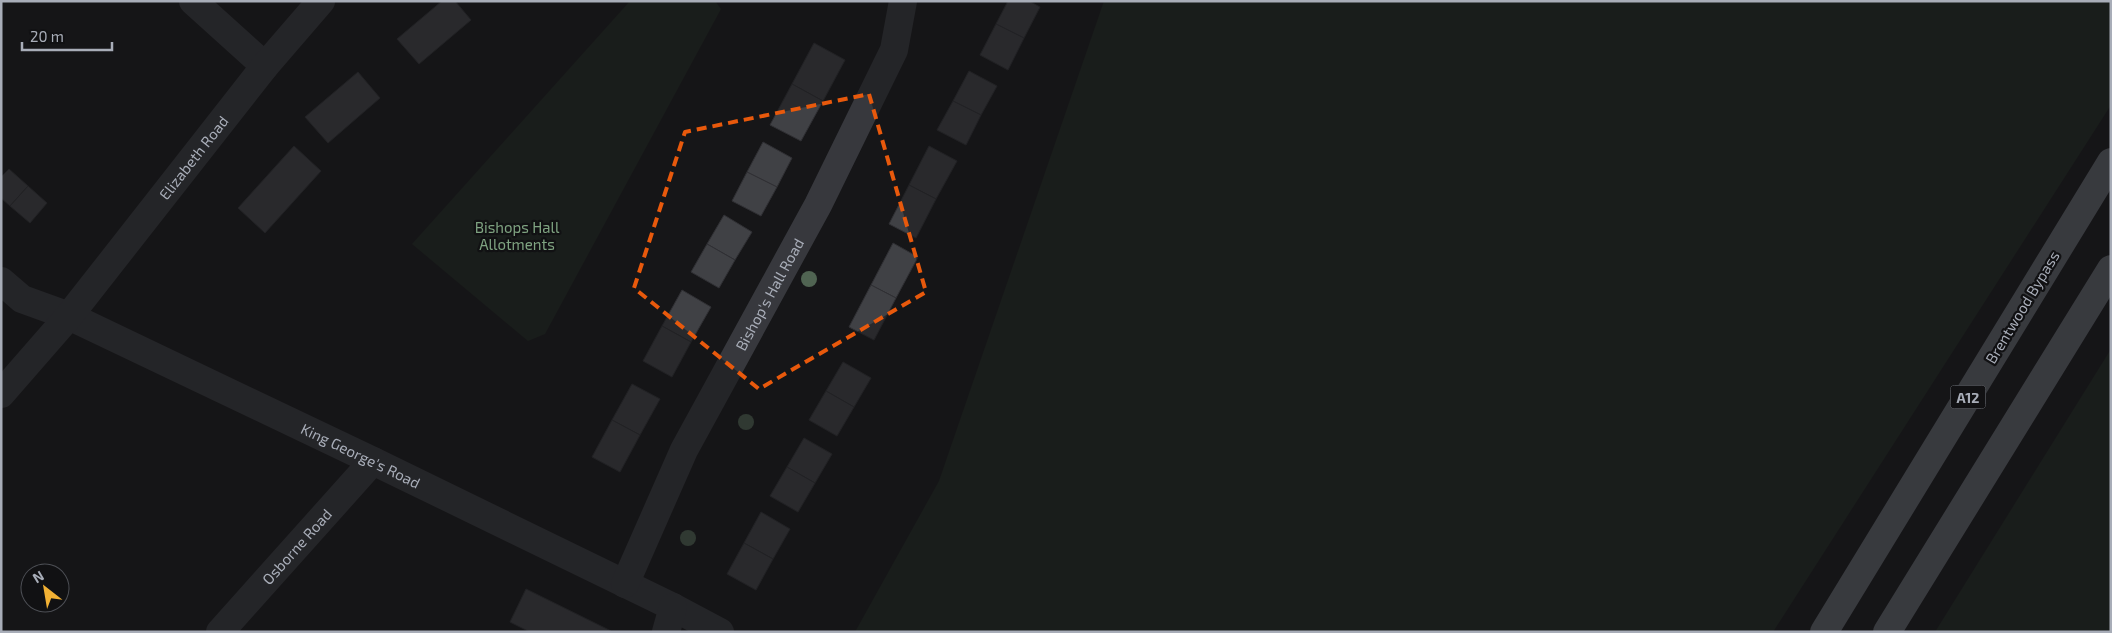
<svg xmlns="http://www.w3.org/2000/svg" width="2112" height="633" font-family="'Exo 2',sans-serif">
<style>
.green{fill:#1e261f}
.building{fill:#404145;stroke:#303034}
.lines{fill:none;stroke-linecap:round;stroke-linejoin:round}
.minor{stroke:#37383d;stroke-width:28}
.highway{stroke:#63666e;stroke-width:28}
.tree{fill:#506452}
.marked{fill:none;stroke:#e8590c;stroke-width:4;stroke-dasharray:10 6;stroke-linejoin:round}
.labels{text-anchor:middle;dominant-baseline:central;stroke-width:4.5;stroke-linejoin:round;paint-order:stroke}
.shield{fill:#111113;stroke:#7b7e86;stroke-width:1}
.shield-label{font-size:14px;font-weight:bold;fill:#a8adb8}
.street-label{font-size:15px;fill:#a8adb8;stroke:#111113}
.park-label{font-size:15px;fill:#7fa381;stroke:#111113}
</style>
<rect width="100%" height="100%" fill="#161618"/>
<g class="green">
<polygon points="630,1 715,1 721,9 545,334 528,341 412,244"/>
<polygon points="1104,1 2111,1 2111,105 1773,632 855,632 939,481"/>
<polygon points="2111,349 2111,632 1935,632"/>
</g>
<g class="building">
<polygon points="442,1 455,1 471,20 419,64 397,39"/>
<polygon points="1008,1 1029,1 1040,7 1024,38 996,24"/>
<polygon points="996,24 1024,38 1008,70 980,55"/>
<polygon points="814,43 845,60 823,101 792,84"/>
<polygon points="969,71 997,86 981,115 953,101"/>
<polygon points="358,72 380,98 328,143 305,117"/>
<polygon points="792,84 823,101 801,141 770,125"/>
<polygon points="953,101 981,115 966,145 937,130"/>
<polygon points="763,142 792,158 777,187 747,172"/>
<polygon points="294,146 321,171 265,233 238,208"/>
<polygon points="929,146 957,161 936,199 909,185"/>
<polygon points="9,169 28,186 10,206 1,198 1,177"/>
<polygon points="747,172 777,187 761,216 732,201"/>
<polygon points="909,185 936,199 916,238 889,224"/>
<polygon points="28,186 47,203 30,223 10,206"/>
<polygon points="724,215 752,232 735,260 707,244"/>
<polygon points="893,243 918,257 896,298 871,285"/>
<polygon points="707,244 735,260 719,288 691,272"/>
<polygon points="871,285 896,298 874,340 849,327"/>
<polygon points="682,290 711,307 691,342 662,326"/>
<polygon points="662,326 691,342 672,377 643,361"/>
<polygon points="843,362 871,378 854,407 826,391"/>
<polygon points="632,384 660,399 640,435 612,420"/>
<polygon points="826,391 854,407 837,436 809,420"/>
<polygon points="612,420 640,435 620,472 592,457"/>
<polygon points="804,438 832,454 815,483 787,467"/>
<polygon points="787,467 815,483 798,512 770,496"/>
<polygon points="761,512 790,529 773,559 744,543"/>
<polygon points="744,543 773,559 756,590 727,574"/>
<polygon points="526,589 611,631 611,632 530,632 510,622"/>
</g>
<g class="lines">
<g class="minor">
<polyline points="193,1 265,66"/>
<path id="s1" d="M1 281 22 299 69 316 373 461 673 607 720 632"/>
<path id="s2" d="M1 394 69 316 265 66 321 1"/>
<path id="s3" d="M625 584 684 450 818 205 894 50 903 1"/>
<path id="s4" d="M220 632 373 461"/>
<polyline points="666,632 673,607"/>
</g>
<g class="highway">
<polyline points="1824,632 2111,162"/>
<polyline points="1887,632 2111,269"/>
</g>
</g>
<g class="tree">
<circle cx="809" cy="279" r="8"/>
<circle cx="746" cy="422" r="8"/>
<circle cx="688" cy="538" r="8"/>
</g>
<path d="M0 0H2112V633H0ZM869 94 926 292 759 389 634 288 685 132Z" fill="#161618" fill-opacity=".55" fill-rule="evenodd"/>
<path class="marked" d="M869 94 926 292 759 389 634 288 685 132Z"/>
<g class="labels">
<rect class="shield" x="1950.5" y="385.5" width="35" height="23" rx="4"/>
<g class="shield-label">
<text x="1968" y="397">A12</text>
</g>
<g class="street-label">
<text stroke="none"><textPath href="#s2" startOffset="305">Elizabeth Road</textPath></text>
<text stroke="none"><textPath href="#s3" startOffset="324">Bishop's Hall Road</textPath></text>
<text transform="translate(2022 307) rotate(-59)">Brentwood Bypass</text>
<text stroke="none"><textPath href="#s1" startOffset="401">King George's Road</textPath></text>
<text stroke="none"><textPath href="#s4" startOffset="115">Osborne Road</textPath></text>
</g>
<g class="park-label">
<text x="517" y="227">Bishops Hall<tspan x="517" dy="17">Allotments</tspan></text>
</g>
</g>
<rect width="2112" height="633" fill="none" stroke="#a8adb8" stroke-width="5"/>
<g transform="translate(45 588) rotate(329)"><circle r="24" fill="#111113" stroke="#4d4f55"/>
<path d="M0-4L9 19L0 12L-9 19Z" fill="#f2b134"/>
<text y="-8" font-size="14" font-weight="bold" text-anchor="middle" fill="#a8adb8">N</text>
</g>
<path d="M22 42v8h90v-8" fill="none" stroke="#a8adb8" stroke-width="2.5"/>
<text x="30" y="42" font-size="15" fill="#a8adb8" stroke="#111113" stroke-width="4" paint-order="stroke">20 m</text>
</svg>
